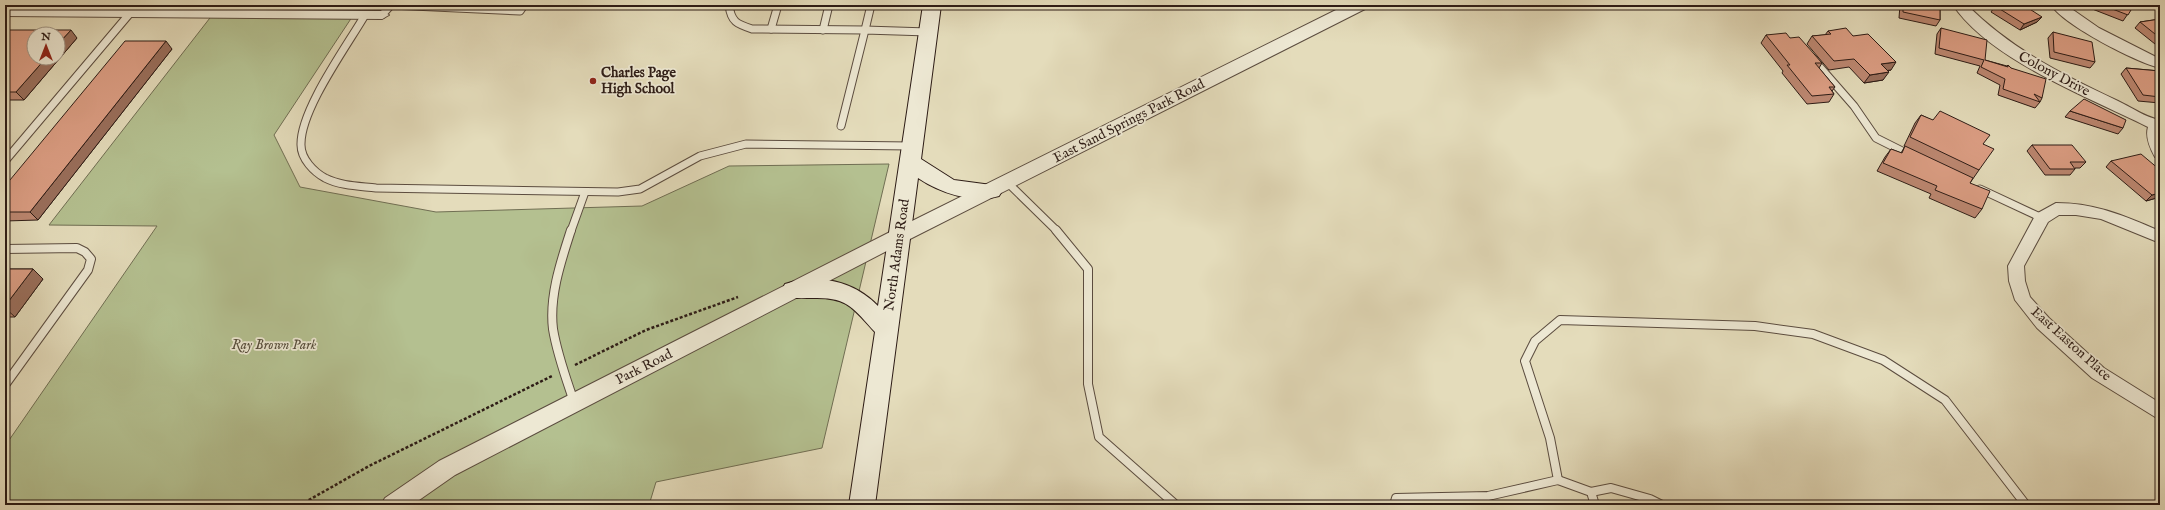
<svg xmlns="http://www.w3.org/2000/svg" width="2165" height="510" font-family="'IM FELL English',serif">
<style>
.green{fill:#b4c090;stroke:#706e53}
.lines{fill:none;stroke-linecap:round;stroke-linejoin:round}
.service-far1-casing{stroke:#5b4c3f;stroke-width:9}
.service-casing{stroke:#5b4c3f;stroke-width:10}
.minor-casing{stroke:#5b4c3f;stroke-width:2}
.tertiary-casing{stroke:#5b4c3f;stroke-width:2}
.secondary-casing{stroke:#2d1c16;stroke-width:2}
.path{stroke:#2d1c16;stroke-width:2.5;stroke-dasharray:3 2;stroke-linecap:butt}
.service-far1{stroke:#ede8d3;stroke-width:7}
.service{stroke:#ede8d3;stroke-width:8}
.minor{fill:#ede8d3;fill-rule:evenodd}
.tertiary{fill:#ede8d3;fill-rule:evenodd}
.secondary{fill:#ede8d3;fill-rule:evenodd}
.wall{fill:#bd8872;stroke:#2d1c16}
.shaded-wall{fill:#9a6f5c;stroke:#2d1c16}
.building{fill:#dc9e84;stroke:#2d1c16}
.poi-dot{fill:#8f2418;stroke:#ede8d3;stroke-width:1.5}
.labels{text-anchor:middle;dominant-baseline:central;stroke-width:3.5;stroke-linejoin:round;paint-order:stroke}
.poi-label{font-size:14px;font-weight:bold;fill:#2d1c16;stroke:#ede8d3;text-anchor:start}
.street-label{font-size:14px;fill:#2d1c16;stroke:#ede8d3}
.park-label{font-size:14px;font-style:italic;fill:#564d3b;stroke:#ede8d3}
</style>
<rect width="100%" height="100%" fill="#e4dcbb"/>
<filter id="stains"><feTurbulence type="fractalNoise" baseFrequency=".005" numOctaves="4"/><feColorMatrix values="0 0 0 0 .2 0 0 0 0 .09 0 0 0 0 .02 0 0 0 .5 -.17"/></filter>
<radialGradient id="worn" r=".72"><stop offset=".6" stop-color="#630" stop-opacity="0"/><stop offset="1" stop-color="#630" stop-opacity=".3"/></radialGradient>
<polygon class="green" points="220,5 360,5 274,135 300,187 436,212 642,206 729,166 889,164 822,448 656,482 649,505 5,505 5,446 157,226 49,225"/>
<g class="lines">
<g class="service-far1-casing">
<g id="service-far1">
<polyline points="391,5 520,11 524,5"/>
<path d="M729 5C731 22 737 24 752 29L865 30 871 5"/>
<path d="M365 15C347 46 300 110 301 145 301 159 314 172 325 178 341 186 359 186 376 188L618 192 640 189 700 156 746 144 911 146"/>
<polyline points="382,15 391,5"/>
<polyline points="771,29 778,5"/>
<polyline points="823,30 829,5"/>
<polyline points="1812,58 1854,106 1876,138 1910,155"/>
<polyline points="841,126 865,30 928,32"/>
<polyline points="5,161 131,12"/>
<polyline points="1008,183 1057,231"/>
<polyline points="1980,189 2042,218"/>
<polyline points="571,231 585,192"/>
</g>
</g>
<g class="service-casing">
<g id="service">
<path d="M571 230C561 261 549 296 553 329 557 354 566 378 574 402"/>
<polyline points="1056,230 1088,269 1088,384 1099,437 1176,505"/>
<polyline points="5,249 77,248 85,252 91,259 88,270 5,385"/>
<polyline points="1558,480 1591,492 1595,505"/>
<polyline points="1591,492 1611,488 1650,499 1662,505"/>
<polyline points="1394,505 1396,498 1488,496 1558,480 1550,438 1525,361 1535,341 1560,320 1755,326 1813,334 1883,360 1945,400 2026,505"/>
</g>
</g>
<g class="minor-casing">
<g id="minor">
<path d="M1953 5H1967C2011 49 2063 75 2118 101 2131 107 2146 118 2160 120V158L2155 157C2150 148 2145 137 2148 127 2090 98 1990 60 1953 5Z"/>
<path d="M2051 5H2066L2099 28 2160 59V68C2136 62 2065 26 2051 5Z"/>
<polygon points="5,8 382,11 389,15 382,19 5,16"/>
<path d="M2056 203C2096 203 2124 216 2160 231V243L2101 219 2076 215H2059L2048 222 2024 266 2025 281 2030 297 2049 318 2104 368 2160 403V420L2092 378 2037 328 2015 300 2009 281 2008 266 2036 214Z"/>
</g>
</g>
<g class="tertiary-casing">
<polygon id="tertiary" points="1346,5 1367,5 1365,9 906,241 455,475 412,505 381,505 385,498 439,461 892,231"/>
</g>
<g class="secondary-casing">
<path id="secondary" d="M923 5H941L921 159 954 180 999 186 1002 191 999 196C973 204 940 193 918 178L875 505H849L875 332C853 308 848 297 813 298 803 298 794 299 785 296L782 290 785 284C819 273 854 281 878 306Z"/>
</g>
<g class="path">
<polyline points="575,365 646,330 738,297"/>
<polyline points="300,505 369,466 552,376"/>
</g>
<use href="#service-far1" class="service-far1"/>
<use href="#service" class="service"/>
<use href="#minor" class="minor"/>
<use href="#tertiary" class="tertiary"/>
<use href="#secondary" class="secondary"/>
</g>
<g class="wall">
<polygon points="1900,5 1940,5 1940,20 1936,26 1899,18"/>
<polygon points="2082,5 2134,5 2123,21"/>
<polygon points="1995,6 2025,6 2037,22 2020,30 1991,12"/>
<polygon points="2160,19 2160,48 2135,28 2140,22"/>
<polygon points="1941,28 1985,60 2007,66 2008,65 2042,98 2040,102 2035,108 1998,95 2000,85 1977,73 1980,66 1935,54 1937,34"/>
<polygon points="5,30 77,38 24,100 7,100 5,103"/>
<polygon points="1828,31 1853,36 1891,70 1887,71 1883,80 1864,83 1849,67 1829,70 1807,44 1812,36 1825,35"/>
<polygon points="2053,32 2095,62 2090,68 2050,58 2048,38"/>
<polygon points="1766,35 1790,38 1822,63 1819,68 1835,87 1832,91 1834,94 1829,102 1807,104 1782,73 1783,71 1761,43"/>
<polygon points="172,49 38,220 5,221 5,186"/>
<polygon points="2126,68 2160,71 2160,103 2138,101 2121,74"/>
<polygon points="2070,111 2123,128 2118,134 2065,117"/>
<polygon points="1921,115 1983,144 1979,170 1970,183 1982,209 1975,218 1929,198 1931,194 1877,171 1885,157 1891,149 1901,153 1905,146 1904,146 1915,123"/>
<polygon points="2032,145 2086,162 2080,168 2075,168 2075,169 2070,175 2045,175 2027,151"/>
<polygon points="2111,161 2160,170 2160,197 2146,201 2106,167"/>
<polygon points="5,269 33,269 43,279 15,317 5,317"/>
</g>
<g class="shaded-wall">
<polygon points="2042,17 2037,22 2020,30 2024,24"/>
<polygon points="71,30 77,38 24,100 16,92 46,58 58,58 58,44"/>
<polygon points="166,41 172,49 38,220 30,212"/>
<polygon points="1896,62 1891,70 1875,72 1881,64"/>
<polygon points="1889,72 1883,80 1864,83 1870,75"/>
<polygon points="5,98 7,100 5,103"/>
<polygon points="2160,193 2160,197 2146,201 2152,195"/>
<polygon points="33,269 43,279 15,317 5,308 5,306"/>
</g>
<g class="building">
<polygon points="1903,5 1940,5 1940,20 1903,12"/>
<polygon points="1997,5 2024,5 2025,6 2042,17 2024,24 1995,6"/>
<polygon points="2102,5 2134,5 2128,15"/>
<polygon points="2160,19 2160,38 2140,22"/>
<polygon points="1846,28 1853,36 1868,34 1896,62 1881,64 1889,72 1870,75 1854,59 1834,61 1812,36 1831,34 1828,31"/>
<polygon points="1941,28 1987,40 1985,60 2008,67 2008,65 2011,68 2046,79 2042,98 2034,94 2040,102 2003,89 2005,79 1981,67 1984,60 1939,48"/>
<polygon points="5,30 71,30 58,44 58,34 34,34 34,58 46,58 16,92 5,92"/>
<polygon points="2053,32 2092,42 2095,62 2054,52"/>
<polygon points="1786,33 1790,38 1799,37 1822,63 1815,63 1835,87 1829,87 1834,94 1812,96 1787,65 1790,65 1766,35"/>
<polygon points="125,41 166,41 30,212 5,212 5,186"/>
<polygon points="2126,68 2160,71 2160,97 2143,95"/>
<polygon points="2084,99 2126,120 2123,128 2070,111"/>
<polygon points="1940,111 1990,135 1983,144 1994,149 1979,170 1910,137 1921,115 1933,120"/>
<polygon points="2032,145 2072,145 2086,162 2070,162 2075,169 2050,169"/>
<polygon points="1905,146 1973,178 1970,183 1990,191 1982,209 1935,190 1937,186 1883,163 1891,149 1902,153"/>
<polygon points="2141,154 2160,170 2160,193 2152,195 2111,161"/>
<polygon points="5,269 33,269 5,306"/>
</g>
<circle class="poi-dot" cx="593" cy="81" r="4"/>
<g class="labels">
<g class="poi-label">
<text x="601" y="73">Charles Page<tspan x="601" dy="16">High School</tspan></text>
</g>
<g class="street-label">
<text transform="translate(2054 74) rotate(28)">Colony Drive</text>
<text transform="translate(1129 121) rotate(-27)">East Sand Springs Park Road</text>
<text transform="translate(897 255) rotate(-82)">North Adams Road</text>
<text transform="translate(2071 344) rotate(42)">East Easton Place</text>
<text transform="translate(644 367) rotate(-27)">Park Road</text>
</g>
<g class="park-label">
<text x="274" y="345">Ray Brown Park</text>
</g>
</g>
<rect width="2165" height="510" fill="none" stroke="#e4dcbb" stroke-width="20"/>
<rect x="6" y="6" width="2153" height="498" fill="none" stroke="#2d1c16" stroke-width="2"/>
<rect x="10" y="10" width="2145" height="490" fill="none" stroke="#2d1c16"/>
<g transform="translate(46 46)"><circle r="19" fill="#ede8d3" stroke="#a09687"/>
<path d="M0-3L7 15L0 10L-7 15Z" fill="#8f2418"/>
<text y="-6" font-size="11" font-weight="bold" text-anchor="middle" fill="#2d1c16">N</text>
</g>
<rect width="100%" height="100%" filter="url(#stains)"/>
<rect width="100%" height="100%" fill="url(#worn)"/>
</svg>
